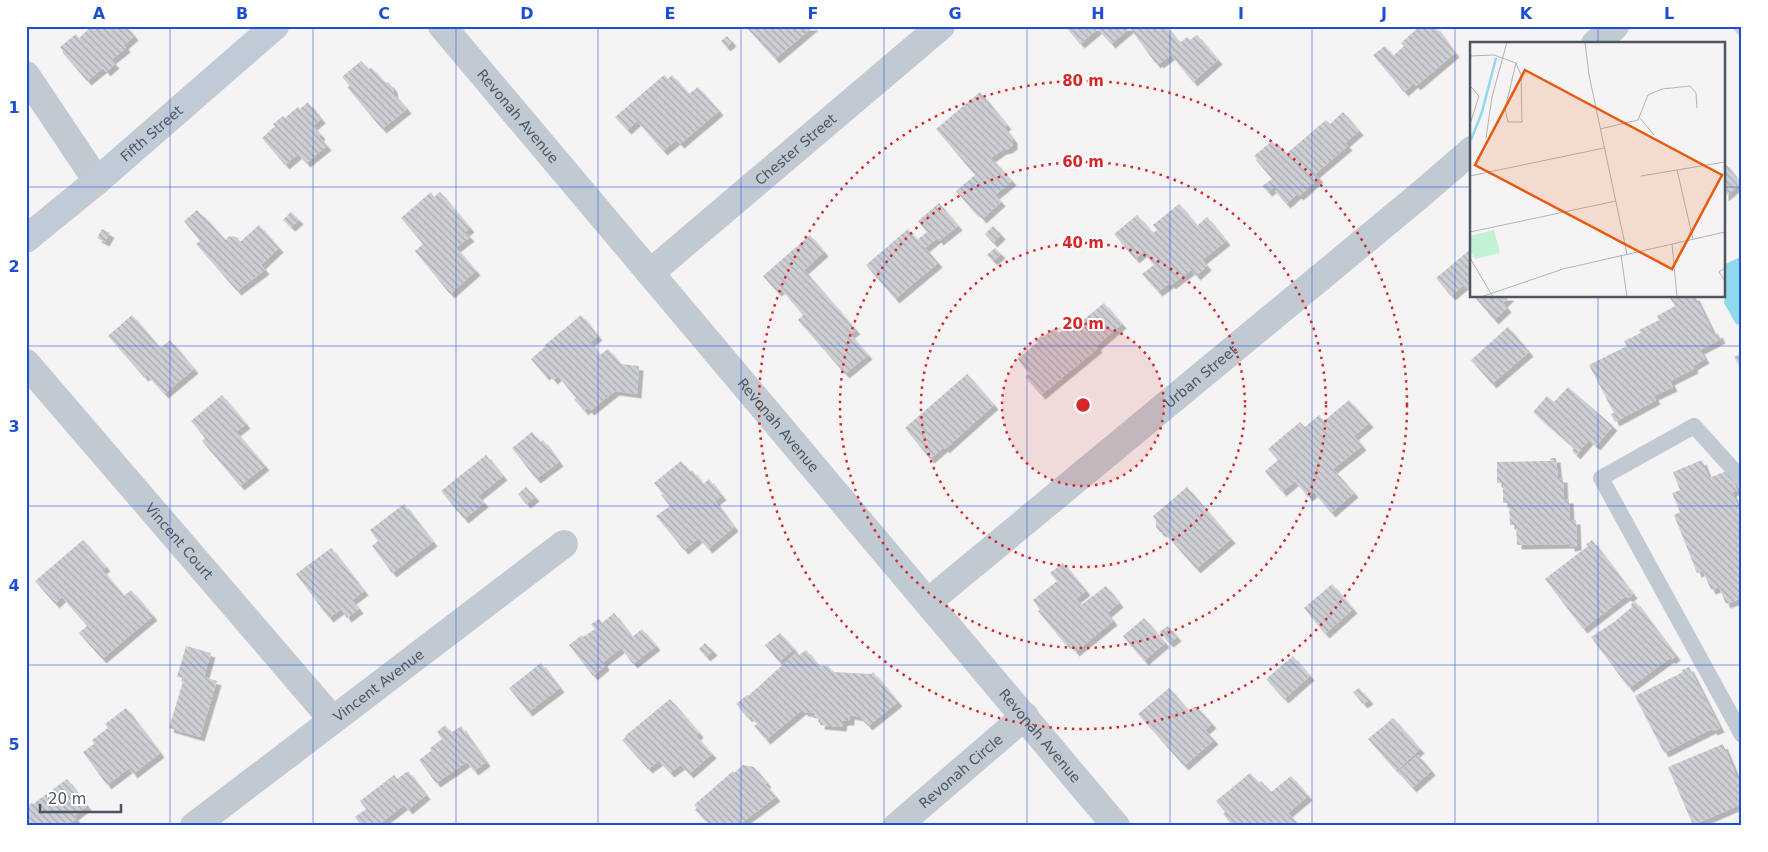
<svg xmlns="http://www.w3.org/2000/svg" width="1768" height="852" font-family="'DejaVu Sans',sans-serif">
<style>
.water{fill:#90daee}
.building{fill:url(#building-back-hatch);filter:url(#shadow)}
.lines{fill:none;stroke-linecap:round;stroke-linejoin:round}
.lane{stroke:#c1cad2;stroke-width:16}
.street{stroke:#c1cad2;stroke-width:28}
.secondary{stroke:#c1cbd6;stroke-width:28}
.grid{fill:none;stroke:#1d4ed8;stroke-width:1;stroke-opacity:0.55}
.ring{fill:none;stroke:#d62828;stroke-width:2.5;stroke-dasharray:2.5 5}
.labels{text-anchor:middle;dominant-baseline:central;stroke-width:4;stroke-linejoin:round;paint-order:stroke}
.street-label{font-size:14px;fill:#4a5661;stroke:#fff}
.inset-river{fill:none;stroke:#90daee;stroke-width:2.5}
.inset-road{fill:none;stroke:#b1b4b9;stroke-width:1}
.view{fill:#e8590c;fill-opacity:0.15;stroke:#e8590c;stroke-width:2.5}
.inset-edge{fill:none;stroke:#4a5661;stroke-width:2.5}
.centre{fill:#d62828;stroke:#fff;stroke-width:2.5}
.ring-label{font-size:15px;text-anchor:middle;font-weight:bold;fill:#d62828;stroke:#fff;stroke-width:4;stroke-linejoin:round;paint-order:stroke}
.neatline{fill:none;stroke:#1d4ed8;stroke-width:2}
.grid-label{font-size:16px;text-anchor:middle;font-weight:bold;fill:#1d4ed8}
</style>
<defs>
<pattern id="building-back-hatch" width="6" height="6" patternUnits="userSpaceOnUse" patternTransform="scale(1.25)"><rect width="6" height="6" fill="#cdcfd5"/><path d="M-1 5l2 2M0 0l6 6M5-1l2 2" fill="none" stroke="#a8abb0"/></pattern>
<filter id="shadow"><feDropShadow dx="4.5" dy="4.5" stdDeviation="0" flood-color="#0004"/></filter>
</defs>
<rect width="100%" height="100%" fill="#f5f3f3"/>
<polygon class="water" points="1738,258 1742,258 1742,325 1736,324 1724,303 1726,289 1724,285 1724,265"/>
<g class="building">
<polygon points="92,26 126,26 134,36 124,45 126,48 111,60 115,64 106,72 103,68 87,81 62,52 63,51 60,47 76,34 79,38"/>
<polygon points="751,26 814,26 775,59 748,29"/>
<polygon points="1065,26 1166,26 1180,43 1187,37 1190,40 1197,35 1218,60 1193,82 1171,55 1159,64 1158,62 1156,64 1130,28 1111,44 1098,29 1080,44"/>
<polygon points="1420,26 1435,26 1455,53 1416,86 1414,83 1404,92 1373,55 1385,46 1393,56 1404,46 1401,43"/>
<polygon points="1731,26 1742,26 1742,39"/>
<polygon points="727,36 732,42 726,47 721,41"/>
<polygon points="361,61 369,70 371,67 383,81 389,83 393,88 394,94 407,109 382,129 347,87 350,86 342,77"/>
<polygon points="664,75 668,79 672,75 689,94 698,87 719,111 680,144 676,140 663,151 637,121 627,130 615,117"/>
<polygon points="980,92 1007,125 1004,127 1013,139 1013,145 1008,149 1002,150 991,158 1012,181 995,195 1001,202 982,219 976,212 975,213 956,191 975,175 936,129"/>
<polygon points="308,102 321,119 313,126 321,135 319,137 327,146 306,163 298,154 285,165 262,138 275,126 273,124 283,116 285,118 298,107 300,109"/>
<polygon points="1343,112 1359,131 1345,143 1348,146 1315,174 1319,178 1299,196 1297,194 1286,204 1275,191 1277,190 1274,187 1268,192 1262,186 1272,179 1256,160 1257,159 1254,156 1272,141 1275,144 1277,143 1286,154 1326,120 1330,124"/>
<polygon points="1724,162 1741,183 1724,197"/>
<polygon points="431,192 434,197 440,192 470,228 465,232 470,237 456,248 476,271 450,294 415,251 423,244 401,218"/>
<polygon points="939,203 958,226 939,241 937,238 925,248 938,263 895,299 866,265 908,229 917,240 927,232 918,221"/>
<polygon points="1179,204 1197,226 1207,217 1226,241 1202,260 1207,266 1196,276 1191,270 1171,285 1170,283 1158,292 1142,274 1154,265 1143,252 1135,259 1114,234 1137,215 1153,233 1157,230 1153,225"/>
<polygon points="197,210 203,217 204,216 225,240 228,237 233,236 238,238 240,242 259,225 279,248 261,265 265,270 237,291 196,244 200,241 184,221"/>
<polygon points="291,212 299,220 291,227 283,220"/>
<polygon points="993,226 1001,235 993,243 985,234"/>
<polygon points="102,229 110,233 105,242 97,238"/>
<polygon points="810,235 824,252 804,270 856,330 850,334 868,355 845,374 798,320 803,315 781,289 777,292 763,276"/>
<polygon points="995,248 1001,254 993,261 987,255"/>
<polygon points="1472,248 1472,294 1464,285 1451,296 1436,278"/>
<polygon points="1474,296 1510,296 1503,303 1507,308 1494,320"/>
<polygon points="1673,296 1695,296 1714,335 1718,333 1721,339 1700,350 1705,359 1693,366 1694,369 1670,381 1673,387 1654,396 1656,400 1615,422 1611,414 1614,413 1589,365 1627,346 1624,341 1641,333 1639,330 1659,320 1657,316 1675,306 1670,298"/>
<polygon points="1104,303 1122,324 1096,346 1098,348 1041,395 1025,377 1029,374 1018,359 1037,343 1036,341 1041,336 1042,338 1055,328 1059,333 1074,319 1082,328 1086,325 1082,321"/>
<polygon points="132,315 160,348 170,340 194,369 164,394 147,375 144,377 108,336"/>
<polygon points="581,315 598,336 590,342 600,355 608,349 621,364 639,366 637,394 615,391 590,411 587,408 584,411 574,399 576,398 558,376 553,380 548,373 545,376 531,359 546,346 545,345"/>
<polygon points="1508,327 1529,352 1492,384 1471,360"/>
<polygon points="1742,353 1742,371 1734,357"/>
<polygon points="967,374 994,405 945,449 944,447 930,459 905,428"/>
<polygon points="1568,387 1613,426 1596,446 1589,440 1576,455 1572,451 1574,448 1533,412 1547,396 1554,402"/>
<polygon points="222,395 246,424 236,432 265,466 240,486 202,441 205,438 191,421"/>
<polygon points="1349,400 1369,423 1354,436 1362,446 1333,469 1354,493 1331,513 1314,492 1308,497 1295,481 1282,492 1265,471 1278,460 1268,449 1300,422 1305,427 1319,415 1324,421"/>
<polygon points="532,432 540,442 543,440 559,462 536,479 512,448"/>
<polygon points="486,455 503,476 478,496 484,503 464,519 441,491"/>
<polygon points="1550,458 1556,458 1558,478 1563,478 1564,499 1569,499 1570,520 1576,520 1577,546 1570,547 1570,544 1517,545 1516,525 1510,525 1509,503 1503,503 1503,483 1497,483 1497,462 1551,461"/>
<polygon points="1702,460 1709,478 1729,470 1737,490 1732,492 1742,515 1742,598 1726,604 1719,587 1711,590 1703,571 1697,573 1674,515 1680,512 1672,493 1680,490 1673,472"/>
<polygon points="681,461 690,472 692,470 703,484 709,479 722,496 715,501 734,527 708,549 699,538 684,550 656,516 670,506 661,495 663,494 654,483"/>
<polygon points="526,487 535,497 526,504 518,494"/>
<polygon points="1187,487 1231,539 1196,569 1165,533 1160,532 1156,527 1156,520 1153,516"/>
<polygon points="404,504 433,542 392,573 372,546 378,541 370,530"/>
<polygon points="83,540 106,567 102,570 124,596 131,590 153,616 102,659 79,633 87,626 62,597 55,604 35,581"/>
<polygon points="1592,540 1633,594 1628,598 1626,596 1583,629 1545,579 1588,546 1586,544"/>
<polygon points="331,548 364,591 352,600 359,609 347,618 341,609 329,618 296,574"/>
<polygon points="1063,563 1086,591 1076,599 1081,605 1106,586 1119,603 1107,613 1113,621 1075,652 1068,643 1066,645 1038,611 1040,610 1033,600 1057,581 1050,573"/>
<polygon points="1332,584 1353,609 1325,634 1304,608"/>
<polygon points="1635,601 1676,656 1671,660 1670,658 1629,688 1591,637 1614,622 1632,607 1631,605"/>
<polygon points="614,613 632,637 642,629 656,646 633,664 621,648 603,662 605,666 593,676 569,645 582,635 583,637 595,629 591,624 599,619 602,623"/>
<polygon points="1144,618 1165,643 1144,661 1123,636"/>
<polygon points="1168,626 1177,637 1169,643 1159,632"/>
<polygon points="780,633 794,649 779,662 765,645"/>
<polygon points="705,643 713,651 706,657 699,649"/>
<polygon points="186,646 211,653 204,677 217,681 200,737 169,728 184,678 177,677"/>
<polygon points="806,650 819,666 828,666 833,672 871,674 873,672 898,702 868,726 860,717 850,715 850,721 843,721 842,727 820,725 821,719 814,718 814,713 804,712 802,710 766,740 754,726 757,724 750,716 748,718 736,704 747,695 748,696 797,652 799,655"/>
<polygon points="1293,656 1310,676 1284,699 1266,679"/>
<polygon points="541,663 560,688 528,712 509,688"/>
<polygon points="1689,667 1720,728 1713,731 1712,729 1664,753 1635,696 1683,672 1682,670"/>
<polygon points="1169,688 1189,711 1196,706 1212,724 1205,730 1214,740 1184,766 1138,714"/>
<polygon points="1359,688 1369,700 1363,704 1353,692"/>
<polygon points="670,699 699,733 696,736 712,754 689,774 681,765 670,773 659,761 648,769 622,740 626,737 625,736"/>
<polygon points="126,708 160,753 133,774 129,768 107,785 83,752 94,744 92,740 108,728 105,724"/>
<polygon points="1393,718 1420,749 1396,771 1368,739"/>
<polygon points="445,725 451,733 461,726 486,762 474,771 467,762 436,783 419,760 431,751 430,748 442,739 437,732"/>
<polygon points="1723,744 1742,789 1742,804 1693,825 1668,767"/>
<polygon points="1418,755 1431,771 1412,788 1398,772"/>
<polygon points="743,765 754,767 767,783 765,784 776,797 737,826 709,826 704,816 702,817 695,810 697,808 694,805 733,771 734,773"/>
<polygon points="408,771 426,795 408,810 404,805 377,826 361,826 355,817 366,809 360,801 394,775 397,779"/>
<polygon points="1250,773 1259,783 1261,781 1271,792 1291,776 1308,796 1288,813 1299,825 1233,826 1223,814 1225,812 1216,801"/>
<polygon points="67,779 87,806 74,816 76,819 68,824 66,822 61,826 28,826 26,824 26,807 32,803 33,804"/>
</g>
<g class="lines">
<polyline class="lane" points="1742,479 1694,426 1601,478 1742,735"/>
<g class="street">
<path id="s1" d="M442 26 1116 826"/>
<polyline points="1595,44 1615,26"/>
<polyline points="26,75 97,181"/>
<path id="s2" d="M650 273 941 26"/>
<path id="s3" d="M26 363 332 719"/>
<path id="s4" d="M928 602 1420 195 1472 150"/>
<path id="s5" d="M194 826 564 544"/>
<path id="s6" d="M897 826 1025 716"/>
</g>
<path class="secondary" id="s7" d="M26 239 97 181 275 26"/>
</g>
<path class="grid" d="M170 26V826M313 26V826M456 26V826M598 26V826M741 26V826M884 26V826M1027 26V826M1170 26V826M1312 26V826M1455 26V826M1598 26V44M26 187H1472M1724 187H1742M1598 296V826M26 346H1742M26 506H1742M26 665H1742"/>
<circle cx="1083" cy="405" r="81" fill="#d62828" fill-opacity=".12"/>
<g class="ring">
<circle cx="1083" cy="405" r="81"/>
<circle cx="1083" cy="405" r="162"/>
<circle cx="1083" cy="405" r="243"/>
<circle cx="1083" cy="405" r="324"/>
</g>
<g class="labels">
<g class="street-label">
<text stroke="none"><textPath href="#s1" startOffset="118">Revonah Avenue</textPath></text>
<text stroke="none"><textPath href="#s7" startOffset="164">Fifth Street</textPath></text>
<text stroke="none"><textPath href="#s2" startOffset="191">Chester Street</textPath></text>
<text stroke="none"><textPath href="#s4" startOffset="354">Urban Street</textPath></text>
<text stroke="none"><textPath href="#s1" startOffset="522">Revonah Avenue</textPath></text>
<text stroke="none"><textPath href="#s3" startOffset="235">Vincent Court</textPath></text>
<text stroke="none"><textPath href="#s5" startOffset="232">Vincent Avenue</textPath></text>
<text stroke="none"><textPath href="#s1" startOffset="928">Revonah Avenue</textPath></text>
<text stroke="none"><textPath href="#s6" startOffset="84">Revonah Circle</textPath></text>
</g>
</g>
<g transform="translate(1470 42)">
<rect width="255" height="255" fill="#f5f3f3"/>
<path d="M24 188 30 211 5 217 0 208V194Z" fill="#c3f1d5"/>
<path class="inset-river" d="M1 98 12 70 26 16"/>
<path class="inset-road" d="M115 0 119 33 157 212M0 14 24 13 46 21 51 33 52 80H38L35 67 46 21M0 44 9 54 0 82M170 76 184 93M130 87 168 78 178 53 192 47 220 44 226 51 227 66M16 96 22 55 37 0M207 128 223 197M0 134 134 106M171 134 255 120M0 190 146 159M202 202 207 255M151 213 157 255M0 216 23 255M255 226 249 230 255 239M11 255 93 227 255 190"/>
<path class="view" d="M55 28 252 133 202 227 5 123Z"/>
<rect width="255" height="255" class="inset-edge"/>
</g>
<circle cx="1083" cy="405" r="8" class="centre"/>
<g class="ring-label">
<text x="1083" y="86">80 m</text>
<text x="1083" y="167">60 m</text>
<text x="1083" y="248">40 m</text>
<text x="1083" y="329">20 m</text>
</g>
<rect width="1768" height="852" fill="none" stroke="#ffffff" stroke-width="55"/>
<path d="M40 804v8h81v-8" fill="none" stroke="#4a5661" stroke-width="2.5"/>
<text x="48" y="804" font-size="15" fill="#4a5661" stroke="#ffffff" stroke-width="4" paint-order="stroke">20 m</text>
<rect x="28" y="28" width="1712" height="796" class="neatline"/>
<g class="grid-label">
<text x="99" y="19">A</text>
<text x="242" y="19">B</text>
<text x="384" y="19">C</text>
<text x="527" y="19">D</text>
<text x="670" y="19">E</text>
<text x="813" y="19">F</text>
<text x="955" y="19">G</text>
<text x="1098" y="19">H</text>
<text x="1241" y="19">I</text>
<text x="1384" y="19">J</text>
<text x="1526" y="19">K</text>
<text x="1669" y="19">L</text>
<text x="14" y="113">1</text>
<text x="14" y="272">2</text>
<text x="14" y="432">3</text>
<text x="14" y="591">4</text>
<text x="14" y="750">5</text>
</g>
</svg>
